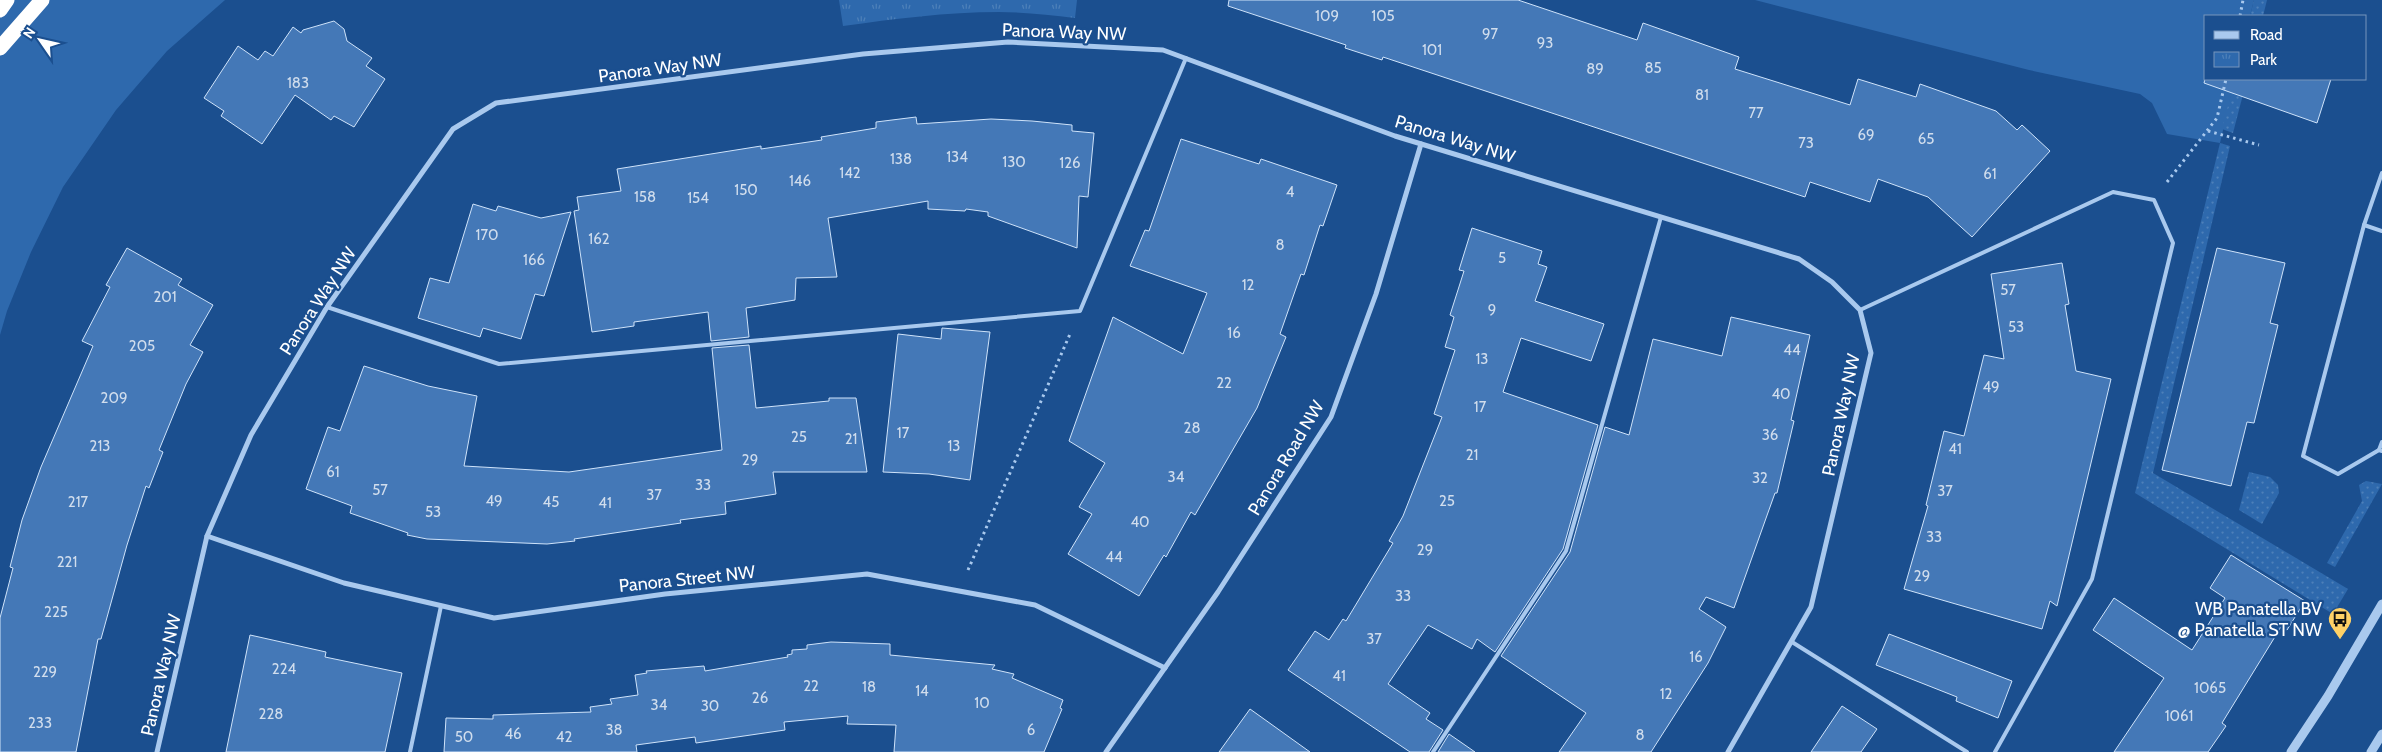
<svg xmlns="http://www.w3.org/2000/svg" width="2382" height="752" font-family="Cabin,sans-serif">
<style>
.grass{fill:#2e69ad}
.park{fill:url(#park-tufts)}
.garden{fill:url(#garden-dots)}
.building{fill:#4478b7;stroke:#cfe3fa}
.lines{fill:none;stroke-linecap:round;stroke-linejoin:round}
.path{stroke:#a9c9ee;stroke-width:3;stroke-dasharray:2.5 4;stroke-linecap:butt}
.service{stroke:#a9c9ee;stroke-width:4}
.minor{stroke:#a9c9ee;stroke-width:5}
.tertiary{stroke:#a9c9ee;stroke-width:9}
.motorway{stroke:#fff;stroke-width:15}
.labels{text-anchor:middle;dominant-baseline:central;stroke-width:4.5;stroke-linejoin:round;paint-order:stroke}
.number-label{font-size:15px;fill:#d0dded}
.street-label{font-size:18px;fill:#fff;stroke:#1b4f8f}
.poi-label{font-size:18px;fill:#fff;stroke:#1b4f8f;text-anchor:end}
</style>
<defs>
<pattern id="park-tufts" width="24" height="20" patternUnits="userSpaceOnUse" patternTransform="scale(1.25)"><rect width="24" height="20" fill="#2e69ad"/><path d="M3 7l-1-3M5 7V3M7 7l1-3M15 17l-1-3M17 17v-4M19 17l1-3" fill="none" stroke="#4d80b9"/></pattern>
<pattern id="garden-dots" width="8" height="8" patternUnits="userSpaceOnUse" patternTransform="scale(1.25)"><rect width="8" height="8" fill="#2e69ad"/><path d="M2 2h.1M6 6h.1" fill="none" stroke="#4d80b9" stroke-width="1.8" stroke-linecap="round"/></pattern>
</defs>
<rect width="100%" height="100%" fill="#1b4f8f"/>
<g class="grass">
<polygon points="0,0 225,0 167,51 116,110 63,187 31,252 7,311 0,335"/>
<polygon points="1755,0 2254,0 2250,16 2206,16 2206,79 2235,79 2220,143 2167,134 2152,103 2140,94 2029,70"/>
</g>
<path class="park" d="M839 0H1077L1075 18C1050 15 1025 12 999 12 946 12 894 19 843 26Z"/>
<g class="garden">
<polygon points="2254,0 2267,0 2263,16 2250,16"/>
<polygon points="2235,79 2247,79 2233,133 2222,129"/>
<polygon points="2220,143 2230,146 2153,473 2348,589 2333,614 2135,493"/>
<polygon points="2249,472 2270,477 2278,485 2279,493 2262,524 2239,510"/>
<polygon points="2366,481 2382,484 2335,567 2327,563 2362,501 2359,485"/>
</g>
<g class="building">
<polygon points="1229,0 1518,0 1637,40 1643,23 1739,57 1735,69 1850,105 1858,79 1916,97 1920,84 1996,111 2017,130 2022,125 2050,151 1972,237 1928,197 1878,179 1870,202 1810,182 1805,197 1383,57 1382,60 1345,48 1346,45 1228,6"/>
<polygon points="334,21 344,29 347,41 372,58 366,66 385,79 354,127 334,116 331,120 295,95 262,144 221,116 224,111 204,98 238,46 258,60 265,51 273,56 293,27 301,33 303,30"/>
<polygon points="2205,79 2331,79 2317,123 2204,83"/>
<polygon points="916,117 917,124 991,119 1032,121 1072,125 1072,131 1094,133 1088,197 1079,196 1077,248 988,216 988,212 966,209 965,211 928,209 928,201 828,218 837,277 796,278 795,300 746,308 749,337 711,341 708,312 634,322 634,326 592,332 574,211 579,210 577,197 621,191 617,169 761,146 761,149 822,140 821,137 876,128 876,122"/>
<polygon points="1181,139 1259,164 1261,159 1337,185 1323,226 1320,225 1304,275 1301,274 1280,334 1286,337 1257,408 1195,515 1191,512 1166,557 1164,555 1139,596 1068,554 1092,514 1079,507 1105,463 1069,441 1113,317 1183,354 1207,293 1130,266 1145,230 1149,231"/>
<polygon points="473,204 496,211 498,206 541,218 571,212 544,296 535,294 521,339 483,328 480,337 418,318 430,278 449,283"/>
<polygon points="1472,228 1542,251 1538,264 1547,267 1535,301 1604,324 1591,361 1521,338 1503,392 1598,425 1563,549 1495,652 1477,639 1472,649 1428,625 1388,684 1430,713 1426,719 1443,730 1429,752 1410,752 1288,670 1315,631 1329,640 1343,619 1346,621 1393,543 1389,541 1403,516 1442,417 1434,414 1455,350 1445,347 1454,317 1450,315 1464,271 1459,270"/>
<polygon points="127,248 182,279 178,285 213,305 190,345 203,352 186,384 159,450 163,452 149,488 146,486 127,545 101,639 98,639 76,752 0,752 0,618 13,568 10,567 22,520 41,467 93,346 82,341 110,287 106,285"/>
<polygon points="2217,248 2285,263 2270,323 2278,325 2254,423 2247,422 2231,486 2162,470"/>
<polygon points="2062,263 2069,304 2065,305 2076,371 2111,379 2057,606 2050,601 2042,629 1904,589 1928,506 1926,505 1944,431 1964,436 1984,355 2004,359 1991,274"/>
<polygon points="1731,317 1810,335 1791,420 1794,421 1777,493 1775,493 1734,608 1706,597 1699,609 1726,627 1708,663 1651,752 1559,752 1586,713 1501,656 1570,552 1605,427 1629,435 1653,339 1722,356"/>
<polygon points="942,328 990,332 970,480 929,474 883,472 898,334 941,339"/>
<polygon points="749,345 756,408 829,401 829,398 856,398 867,472 773,472 776,494 725,502 726,514 680,520 681,523 574,539 575,541 547,544 427,539 407,535 408,533 350,513 352,506 306,489 328,427 340,431 364,366 428,386 477,396 464,466 569,472 722,450 712,348"/>
<polygon points="2231,555 2305,601 2287,630 2281,627 2222,723 2226,726 2208,752 2114,752 2164,678 2093,630 2114,598 2192,650 2225,598 2210,588"/>
<polygon points="1889,634 2012,681 1998,718 1956,701 1957,697 1876,665"/>
<polygon points="250,635 326,652 325,657 402,673 385,752 226,752"/>
<polygon points="831,642 890,644 890,655 995,665 992,669 1014,674 1012,678 1063,700 1060,708 1062,709 1044,752 894,752 896,725 847,724 848,716 784,722 785,730 696,743 695,737 636,745 637,752 444,752 446,718 493,719 493,715 591,712 590,707 612,704 610,699 638,695 635,675 647,673 646,671 704,666 705,671 788,657 787,655 792,654 792,650 807,649 807,645"/>
<polygon points="1842,706 1877,729 1861,752 1811,752"/>
<polygon points="1250,709 1310,752 1219,752"/>
<polygon points="1449,734 1475,752 1438,752"/>
</g>
<g class="lines">
<g class="path">
<polyline points="2240,16 2243,0"/>
<polyline points="2208,131 2259,145"/>
<polyline points="2167,182 2217,118 2226,79"/>
<polyline points="968,570 1070,334"/>
</g>
<g class="service">
<polyline points="2364,225 2382,231"/>
<polyline points="327,307 499,364 1080,311 1186,58"/>
<polyline points="1860,310 2113,192 2154,200 2173,243 2092,579 1995,752"/>
<polyline points="2382,442 2379,450 2382,451"/>
<polyline points="2379,450 2338,474 2303,456 2364,225 2382,173"/>
<polyline points="1792,642 1967,752"/>
<polyline points="410,752 441,606"/>
<polyline points="1433,752 1566,551 1661,217"/>
</g>
<g class="minor">
<polyline points="207,536 344,583 494,618 665,594 867,574 1035,605 1165,668"/>
<polyline points="157,752 207,536 251,435 327,307 453,129 496,103 863,54 1008,42 1163,50 1395,136 1799,259 1832,282 1860,310 1871,353 1811,607 1728,752"/>
<polyline points="1106,752 1218,592 1331,417 1376,294 1421,144"/>
</g>
<g class="tertiary">
<polyline points="2291,752 2328,696 2382,604"/>
<polyline points="2371,752 2382,734"/>
</g>
<g class="motorway">
<polyline points="0,10 7,0"/>
<polyline points="0,48 42,0"/>
</g>
</g>
<defs>
<g id="bus-pin" transform="scale(1.25)"><path d="M0 17L-7.5 6A9.5 9.5 0 1 1 7.5 6Z" fill="#ffd166" stroke="#1b4f8f"/><path d="M-5-6H5V4H4V6H2V4H-2V6H-4V4H-5ZM-3.5-4V0h7V-4ZM-3.5 1.2v1.5H-2V1.2ZM2 1.2v1.5H3.5V1.2Z" fill="#111"/></g>
</defs>
<g fill-rule="evenodd">
<use href="#bus-pin" x="2340" y="619"/>
</g>
<g class="labels">
<g class="number-label">
<text x="1327" y="16">109</text>
<text x="1383" y="16">105</text>
<text x="1490" y="34">97</text>
<text x="1545" y="43">93</text>
<text x="1432" y="50">101</text>
<text x="1653" y="68">85</text>
<text x="1595" y="69">89</text>
<text x="298" y="83">183</text>
<text x="1702" y="95">81</text>
<text x="1756" y="113">77</text>
<text x="1866" y="135">69</text>
<text x="1926" y="139">65</text>
<text x="1806" y="143">73</text>
<text x="957" y="157">134</text>
<text x="901" y="159">138</text>
<text x="1014" y="162">130</text>
<text x="1070" y="163">126</text>
<text x="850" y="173">142</text>
<text x="1990" y="174">61</text>
<text x="800" y="181">146</text>
<text x="746" y="190">150</text>
<text x="1290" y="192">4</text>
<text x="645" y="197">158</text>
<text x="698" y="198">154</text>
<text x="487" y="235">170</text>
<text x="599" y="239">162</text>
<text x="1280" y="245">8</text>
<text x="1502" y="258">5</text>
<text x="534" y="260">166</text>
<text x="1248" y="285">12</text>
<text x="2008" y="290">57</text>
<text x="165" y="297">201</text>
<text x="1492" y="310">9</text>
<text x="2016" y="327">53</text>
<text x="1234" y="333">16</text>
<text x="142" y="346">205</text>
<text x="1792" y="350">44</text>
<text x="1482" y="359">13</text>
<text x="1224" y="383">22</text>
<text x="1991" y="387">49</text>
<text x="1781" y="394">40</text>
<text x="114" y="398">209</text>
<text x="1480" y="407">17</text>
<text x="1192" y="428">28</text>
<text x="903" y="433">17</text>
<text x="1770" y="435">36</text>
<text x="799" y="437">25</text>
<text x="851" y="439">21</text>
<text x="100" y="446">213</text>
<text x="954" y="446">13</text>
<text x="1955" y="449">41</text>
<text x="1472" y="455">21</text>
<text x="750" y="460">29</text>
<text x="333" y="472">61</text>
<text x="1176" y="477">34</text>
<text x="1760" y="478">32</text>
<text x="703" y="485">33</text>
<text x="380" y="490">57</text>
<text x="1945" y="491">37</text>
<text x="654" y="495">37</text>
<text x="494" y="501">49</text>
<text x="1447" y="501">25</text>
<text x="78" y="502">217</text>
<text x="551" y="502">45</text>
<text x="605" y="503">41</text>
<text x="433" y="512">53</text>
<text x="1140" y="522">40</text>
<text x="1934" y="537">33</text>
<text x="1425" y="550">29</text>
<text x="1114" y="557">44</text>
<text x="67" y="562">221</text>
<text x="1922" y="576">29</text>
<text x="1403" y="596">33</text>
<text x="56" y="612">225</text>
<text x="1374" y="639">37</text>
<text x="1696" y="657">16</text>
<text x="284" y="669">224</text>
<text x="45" y="672">229</text>
<text x="1339" y="676">41</text>
<text x="811" y="686">22</text>
<text x="869" y="687">18</text>
<text x="2210" y="688">1065</text>
<text x="922" y="691">14</text>
<text x="1666" y="694">12</text>
<text x="760" y="698">26</text>
<text x="982" y="703">10</text>
<text x="659" y="705">34</text>
<text x="710" y="706">30</text>
<text x="271" y="714">228</text>
<text x="2179" y="716">1061</text>
<text x="40" y="723">233</text>
<text x="614" y="730">38</text>
<text x="1031" y="730">6</text>
<text x="513" y="734">46</text>
<text x="1640" y="735">8</text>
<text x="464" y="737">50</text>
<text x="564" y="737">42</text>
</g>
<g class="street-label">
<text transform="translate(1064 32) rotate(2)">Panora Way NW</text>
<text transform="translate(660 68) rotate(-8)">Panora Way NW</text>
<text transform="translate(1455 139) rotate(17)">Panora Way NW</text>
<text transform="translate(318 301) rotate(-57)">Panora Way NW</text>
<text transform="translate(1841 415) rotate(-78)">Panora Way NW</text>
<text transform="translate(1286 458) rotate(-59)">Panora Road NW</text>
<text transform="translate(687 579) rotate(-6)">Panora Street NW</text>
<text transform="translate(161 675) rotate(-77)">Panora Way NW</text>
</g>
<g class="poi-label">
<text x="2322" y="609">WB Panatella BV<tspan x="2322" dy="21">@ Panatella ST NW</tspan></text>
</g>
</g>
<rect x="2204" y="15" width="162" height="65" fill="#1b4f8f" stroke="#7695bc"/>
<rect x="2214" y="31" width="25" height="8" fill="#a9c9ee" stroke="#7695bc"/>
<text x="2250" y="40" font-size="15" fill="#ffffff">Road</text>
<rect x="2214" y="52" width="25" height="15" fill="url(#park-tufts)" stroke="#7695bc"/>
<text x="2250" y="65" font-size="15" fill="#ffffff">Park</text>
<g transform="translate(40 40) rotate(304)" stroke="#1b4f8f" stroke-width="4" paint-order="stroke">
<path d="M0-4L9 19L0 12L-9 19Z" fill="#ffffff"/>
<text y="-8" font-size="14" font-weight="bold" text-anchor="middle" fill="#ffffff">N</text>
</g>
</svg>
